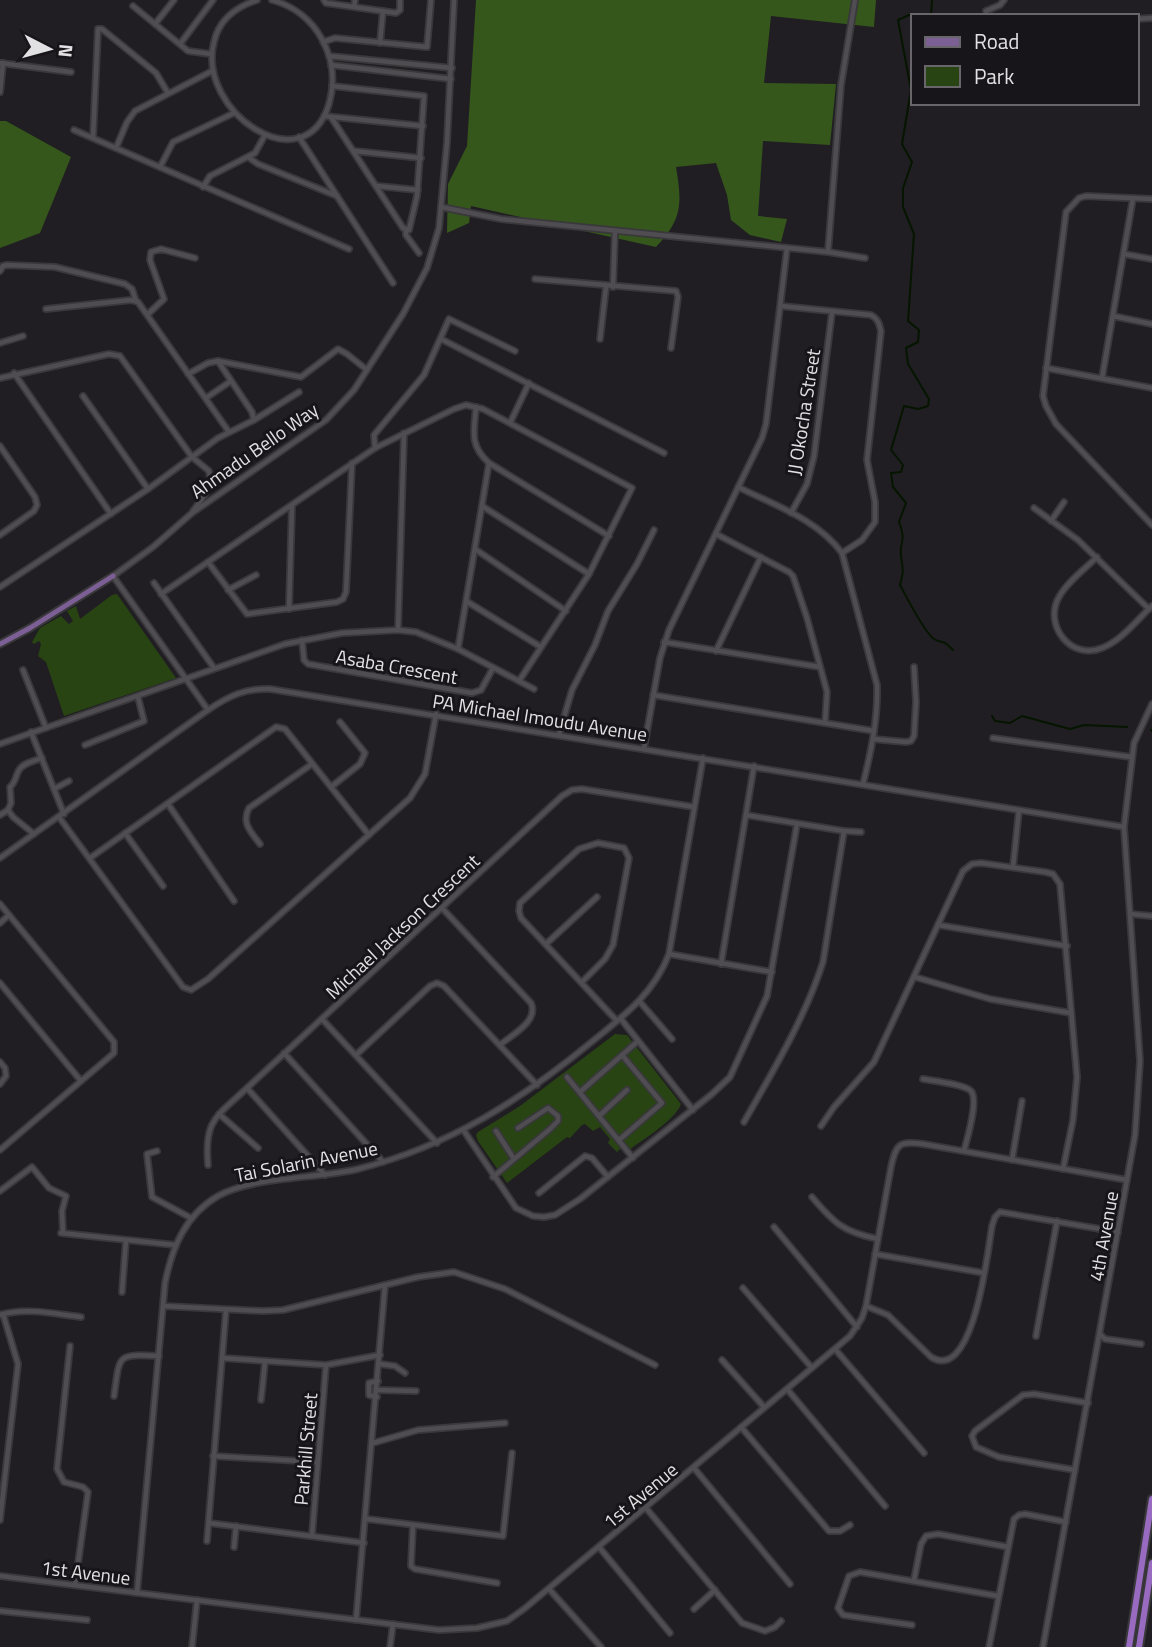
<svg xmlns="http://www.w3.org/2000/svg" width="1152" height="1647" font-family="'Titillium Web',sans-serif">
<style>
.green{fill:#284412}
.forest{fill:#35571b}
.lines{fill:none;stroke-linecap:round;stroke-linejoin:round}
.stream{stroke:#051500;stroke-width:2}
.minor-casing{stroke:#39383b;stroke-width:8}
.major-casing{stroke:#39383b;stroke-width:9}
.highway-casing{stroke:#39383b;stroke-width:10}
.minor{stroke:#504d52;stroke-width:4.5}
.major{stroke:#7c5f94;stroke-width:5}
.highway{stroke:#996bc0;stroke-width:6}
.labels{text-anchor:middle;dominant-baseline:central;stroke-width:6;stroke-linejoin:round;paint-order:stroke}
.street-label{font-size:19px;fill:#e1e0e3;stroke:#171519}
</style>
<rect width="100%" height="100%" fill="#201e22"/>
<g class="green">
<polygon points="117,594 176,678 64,716 46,662 38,656 41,644 39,641 34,644 32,642 40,628 61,616 69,624 73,621 67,611 76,606 80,619 112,595"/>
<path d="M615 1034 627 1035 681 1104C674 1122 640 1141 625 1153L620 1149 617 1152 608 1143 610 1139 600 1127 593 1131 585 1124 582 1125 570 1138 567 1137 507 1183 478 1141 476 1135 478 1132 520 1106Z"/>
</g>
<g class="forest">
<path d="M476 0H876L874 27 771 16 764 83 836 84 830 145 763 141 758 216 787 219 781 242 750 235 731 220 727 195 716 163 676 167C682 203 683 219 656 247L471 206 469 223 447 233 448 184 467 146Z"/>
<polygon points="0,121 6,121 71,157 40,233 0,248"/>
</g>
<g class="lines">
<g class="stream">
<path d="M923 16 909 15 898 20 911 90 902 144 912 162 903 188V207L914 234 908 321 919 330 918 342 906 348 908 364 929 399 928 406 918 409 904 406 891 450 903 465 901 472 891 473 893 487 906 503 899 522C907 543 899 541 901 556 903 571 904 569 900 585 906 596 924 632 934 639 943 644 943 639 953 650"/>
<polyline points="931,16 932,0"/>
<polyline points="992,716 995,721 1010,723 1022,716 1070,729 1084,725 1127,727"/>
<polyline points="1151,730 1152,731"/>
</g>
<g class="minor-casing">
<g id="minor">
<path d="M257 0C236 7 219 19 214 42 196 111 304 185 329 104 342 59 317 12 272 0"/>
<polyline points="324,0 326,3 396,13 400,10 400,0"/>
<polyline points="133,6 188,51 211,54"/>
<polyline points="354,7 355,0"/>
<polyline points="986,11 1000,5 1004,0"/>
<polyline points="1136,19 1152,18"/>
<polyline points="155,24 174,0"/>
<polyline points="323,42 335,38 427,47 431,0"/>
<polyline points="380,43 383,11"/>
<polyline points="180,44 213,0"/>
<polyline points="329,56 452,68"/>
<polyline points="0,63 71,72"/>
<polyline points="331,65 451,79"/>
<polyline points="0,92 3,63"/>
<polyline points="324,116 423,126"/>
<polyline points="331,117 403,228 409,230 417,196 424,96 332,86"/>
<polyline points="74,130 349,249"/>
<polyline points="299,137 393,283"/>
<polyline points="93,138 98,29 102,29 156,73 168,93"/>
<polyline points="116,148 127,122 135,111 212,71"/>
<polyline points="354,151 421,158"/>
<polyline points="248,157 258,164 337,196"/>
<polyline points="160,167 173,142 234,113"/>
<polyline points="377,186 418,190"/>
<polyline points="203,187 210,176 255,153 265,135"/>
<polyline points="1152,199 1086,196 1079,198 1066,212 1043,396 1046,406 1056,424 1152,525"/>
<polyline points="441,207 501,219 828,252 841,85 855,0"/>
<polyline points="406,230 406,235 419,253"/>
<polyline points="828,252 865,258"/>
<polyline points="1124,254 1152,259"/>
<polyline points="0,271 3,266 7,265 55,267 125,284 132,289 136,301"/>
<polyline points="535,279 676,291 678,297 671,348"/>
<polyline points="613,287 615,231"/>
<path d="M781 306 871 315C878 319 879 323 881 331L867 460 875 502V522L862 540 842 553"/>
<polyline points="46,309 131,300 138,302 229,432"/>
<polyline points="148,314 164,299 150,260 151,252 161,249 195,258"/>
<polyline points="1113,316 1152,324"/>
<polyline points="441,339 664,453"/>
<polyline points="600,339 606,287"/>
<polyline points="0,343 23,336"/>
<polyline points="1046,368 1152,388"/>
<polyline points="14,373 111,514"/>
<polyline points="188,374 208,363 218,361 301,377 338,349 347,354 367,370"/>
<path d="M0 378 109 354 120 356 192 457 209 471C213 487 202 499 193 511"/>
<polyline points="1102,378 1133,198"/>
<polyline points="83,396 148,489"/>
<polyline points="206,398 231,381"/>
<polyline points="254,420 299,392"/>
<polyline points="510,423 529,383"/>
<polyline points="0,446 35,497 37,505 34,511 0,535"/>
<polyline points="375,448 374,435 424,375 449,319 515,351"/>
<polyline points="489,463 609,536"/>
<path d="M738 487C774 505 817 519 842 553L877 685C878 719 871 752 863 784"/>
<polyline points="482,506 589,574"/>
<polyline points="1034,508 1078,540 1149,609"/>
<polyline points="791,513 807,484 814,456 832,312"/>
<polyline points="1051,521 1064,502"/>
<polyline points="716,534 789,572 793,576 807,618 827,692 825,723"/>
<polyline points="475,549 566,611"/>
<path d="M1097 557C1085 569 1067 582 1059 597 1043 625 1071 661 1102 648 1121 641 1137 620 1152 606"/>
<polyline points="208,562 247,614 337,602 343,599 346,592 352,463"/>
<polyline points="154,583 214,668"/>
<polyline points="0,587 148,489 218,438 254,420 252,412 218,361"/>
<polyline points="228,590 256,575"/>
<polyline points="161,594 375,448 454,409 466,405 483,409 632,488 589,574 519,681"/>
<polyline points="466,601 541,647"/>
<polyline points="289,609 292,505"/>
<polyline points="398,630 404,433"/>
<polyline points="302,640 304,660 308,664 472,693 481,690 493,668"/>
<polyline points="664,642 820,667"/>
<path d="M458 649 489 463C469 445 474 431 476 407"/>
<polyline points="716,651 761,557"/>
<polyline points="23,670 46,728"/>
<polyline points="653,695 874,731"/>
<polyline points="208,710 113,576 153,547 192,513 326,420 354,390 403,314 427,268 439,228 447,142 454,0"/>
<polyline points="31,732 64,814"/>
<polyline points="559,734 572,690 595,645 608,611 637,564 654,530"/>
<polyline points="993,738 1131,757"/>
<polyline points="873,739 906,742 911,741 914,736 916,702 914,667"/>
<polyline points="0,744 285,644 342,633 398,630 416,632 458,649 534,689"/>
<polyline points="85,745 144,721 138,697"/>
<polyline points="644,748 660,658 669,630 762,438 766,424 787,248"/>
<polyline points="331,787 360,764 365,753 340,722"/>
<polyline points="54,789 69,781"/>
<polyline points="168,804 234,901"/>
<path d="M8 810 11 803 10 787C16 782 15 777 19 770 23 763 34 761 42 758"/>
<polyline points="0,815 8,810 13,817 34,834"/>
<polyline points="59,817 183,987 191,990 208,979 410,798 425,774 436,714"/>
<polyline points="844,831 861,832"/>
<polyline points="125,833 163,886"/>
<path d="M260 844C251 832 241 823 249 808L312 764"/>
<path d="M0 858 208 710C229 696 245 688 270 689L1124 827"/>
<polyline points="90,858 276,727 285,729 369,835"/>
<polyline points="1013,867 1019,810"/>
<polyline points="0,904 114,1042 114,1053 0,1150"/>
<path d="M442 908 531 1003C539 1021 513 1034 500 1045"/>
<polyline points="1130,914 1152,916"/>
<polyline points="0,923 9,915"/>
<polyline points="938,925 1067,946"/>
<polyline points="546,944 597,897"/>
<polyline points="669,954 772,972"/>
<polyline points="721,964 754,766"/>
<polyline points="915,977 990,999 1071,1013"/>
<polyline points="582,982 605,959 613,945 629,858 624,848 598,843 579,849 520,903 519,911 521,918 617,1021"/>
<polyline points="0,983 81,1081"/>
<polyline points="640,1002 672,1039"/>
<polyline points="322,1019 437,1143"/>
<polyline points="621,1019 693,1110"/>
<polyline points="284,1053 383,1162"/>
<polyline points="356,1055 430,986 437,983 444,986 537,1085"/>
<polyline points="0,1062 5,1068 6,1076 0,1084"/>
<polyline points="567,1077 633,1158"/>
<path d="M923 1079C933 1081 964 1084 971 1091 979 1100 967 1139 964 1151"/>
<polyline points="580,1092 638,1041"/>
<polyline points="219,1114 258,1148"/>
<polyline points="599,1116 627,1090"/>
<path d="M744 1122C773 1071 805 1018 823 962L844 831 746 815"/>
<polyline points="821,1126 834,1107 874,1062 963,871 972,864 981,863 1045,872 1053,874 1060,884 1077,1077 1073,1120 1063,1169"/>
<polyline points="464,1131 516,1208 533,1216 544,1217 555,1215 580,1199 712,1094 730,1077 767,996 797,824"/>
<polyline points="496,1131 514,1159"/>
<polyline points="619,1140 662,1103 622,1055"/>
<polyline points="157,1151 147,1154 152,1197 191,1218"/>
<polyline points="1012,1160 1022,1101"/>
<path d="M208 1165C204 1120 216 1117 247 1088"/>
<polyline points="325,1175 247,1088 562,796 572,790 582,789 694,807"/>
<polyline points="493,1177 550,1129 558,1121 558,1116 548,1108 518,1128"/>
<polyline points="0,1191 32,1167 49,1188 66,1196 62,1211 63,1233"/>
<polyline points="539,1193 585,1156 592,1158 608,1177"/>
<path d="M812 1197C834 1223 843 1232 878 1239"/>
<polyline points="774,1227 857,1327"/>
<polyline points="61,1233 175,1245"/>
<polyline points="875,1254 984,1273"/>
<polyline points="743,1288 812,1368"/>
<polyline points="122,1292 126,1240"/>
<polyline points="163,1306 263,1311 283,1310 418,1277 454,1272 505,1289 655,1365"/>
<path d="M866 1306 888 1315 931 1357C974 1384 988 1249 992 1226L995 1217 1000 1212 1118 1232"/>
<path d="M0 1315C26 1307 54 1314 81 1317"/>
<polyline points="1100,1334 1105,1339 1141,1344"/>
<polyline points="1036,1336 1057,1221"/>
<polyline points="70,1346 57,1469 64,1482 83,1487 88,1492 75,1585"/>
<polyline points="835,1349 924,1453"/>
<polyline points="222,1358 326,1365 380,1355"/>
<polyline points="722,1360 764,1407"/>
<polyline points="380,1364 395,1366 405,1373"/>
<polyline points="787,1389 885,1506"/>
<polyline points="377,1390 416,1391"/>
<path d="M114 1396C120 1354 116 1354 159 1356"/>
<polyline points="377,1397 369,1395 369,1383 378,1381"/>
<polyline points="261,1400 265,1362"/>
<polyline points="741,1427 829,1531 840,1531 850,1525"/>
<polyline points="373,1443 418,1430 505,1423"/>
<polyline points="213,1456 317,1462"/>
<polyline points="694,1468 790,1584"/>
<polyline points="1075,1470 999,1457 976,1447 972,1436 975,1431 1023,1395 1034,1394 1088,1403"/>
<polyline points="646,1508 742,1623 765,1631 775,1627 781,1621"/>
<polyline points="367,1519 503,1536 512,1453"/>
<polyline points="0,1520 18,1364 3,1314"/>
<polyline points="209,1523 364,1543"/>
<polyline points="413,1525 411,1566 415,1569 497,1583"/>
<polyline points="312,1535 326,1365"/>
<polyline points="207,1541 226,1310"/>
<polyline points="234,1547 236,1526"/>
<polyline points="599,1547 670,1633"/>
<path d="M0 1576 439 1630 477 1628 507 1621 524 1609 850 1336 862 1318 866 1306 891 1167C896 1143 900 1141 923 1144L1127 1180"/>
<polyline points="914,1580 921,1544 926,1536 938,1534 1008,1547"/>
<polyline points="549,1589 601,1647"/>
<path d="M137 1593 165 1283C172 1248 185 1215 218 1196 254 1176 317 1179 358 1169 450 1146 521 1100 594 1040 625 1015 654 993 669 954L703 758"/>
<polyline points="694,1609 715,1590"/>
<polyline points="0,1611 87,1620"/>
<polyline points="356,1620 385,1285"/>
<polyline points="912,1625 843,1615 838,1608 849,1576 860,1572 998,1596"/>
<polyline points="192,1647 197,1600"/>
<polyline points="390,1647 393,1624"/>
<polyline points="989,1647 1014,1519 1019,1515 1025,1514 1066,1522"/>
<polyline points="1043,1647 1135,1135 1140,1061 1124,827 1134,743 1152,704"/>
</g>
</g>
<g class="major-casing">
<polyline id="major" points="0,644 30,628 113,576"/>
</g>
<g class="highway-casing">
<g id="highway">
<polyline points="1129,1647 1152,1499"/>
<polyline points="1139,1647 1152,1563"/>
</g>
</g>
<use href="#minor" class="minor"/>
<use href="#major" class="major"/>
<use href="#highway" class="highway"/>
</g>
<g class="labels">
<g class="street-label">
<text transform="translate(803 412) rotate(-81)">JJ Okocha Street</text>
<text transform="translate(254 450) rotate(-35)">Ahmadu Bello Way</text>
<text transform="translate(397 666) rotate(10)">Asaba Crescent</text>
<text transform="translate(540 717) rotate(9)">PA Michael Imoudu Avenue</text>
<text transform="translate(402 926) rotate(-43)">Michael Jackson Crescent</text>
<text transform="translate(306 1161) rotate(-11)">Tai Solarin Avenue</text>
<text transform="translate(1103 1236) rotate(-80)">4th Avenue</text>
<text transform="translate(305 1449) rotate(-85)">Parkhill Street</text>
<text transform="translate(640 1495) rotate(-40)">1st Avenue</text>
<text transform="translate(86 1572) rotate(7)">1st Avenue</text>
</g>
</g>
<rect x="911" y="14" width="228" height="91" fill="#171519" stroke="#68666a" stroke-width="2"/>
<rect x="925" y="37" width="35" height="10" fill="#7c5f94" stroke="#68666a" stroke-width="2"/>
<text x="974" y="49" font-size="21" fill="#e1e0e3">Road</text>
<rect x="925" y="66" width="35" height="21" fill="#284412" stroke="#68666a" stroke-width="2"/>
<text x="974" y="84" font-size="21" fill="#e1e0e3">Park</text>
<g transform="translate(49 49) rotate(96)" stroke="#171519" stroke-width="5" paint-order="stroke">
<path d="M0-5L12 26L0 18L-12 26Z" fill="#e1e0e3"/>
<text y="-10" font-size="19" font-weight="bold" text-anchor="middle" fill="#e1e0e3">N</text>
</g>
</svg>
